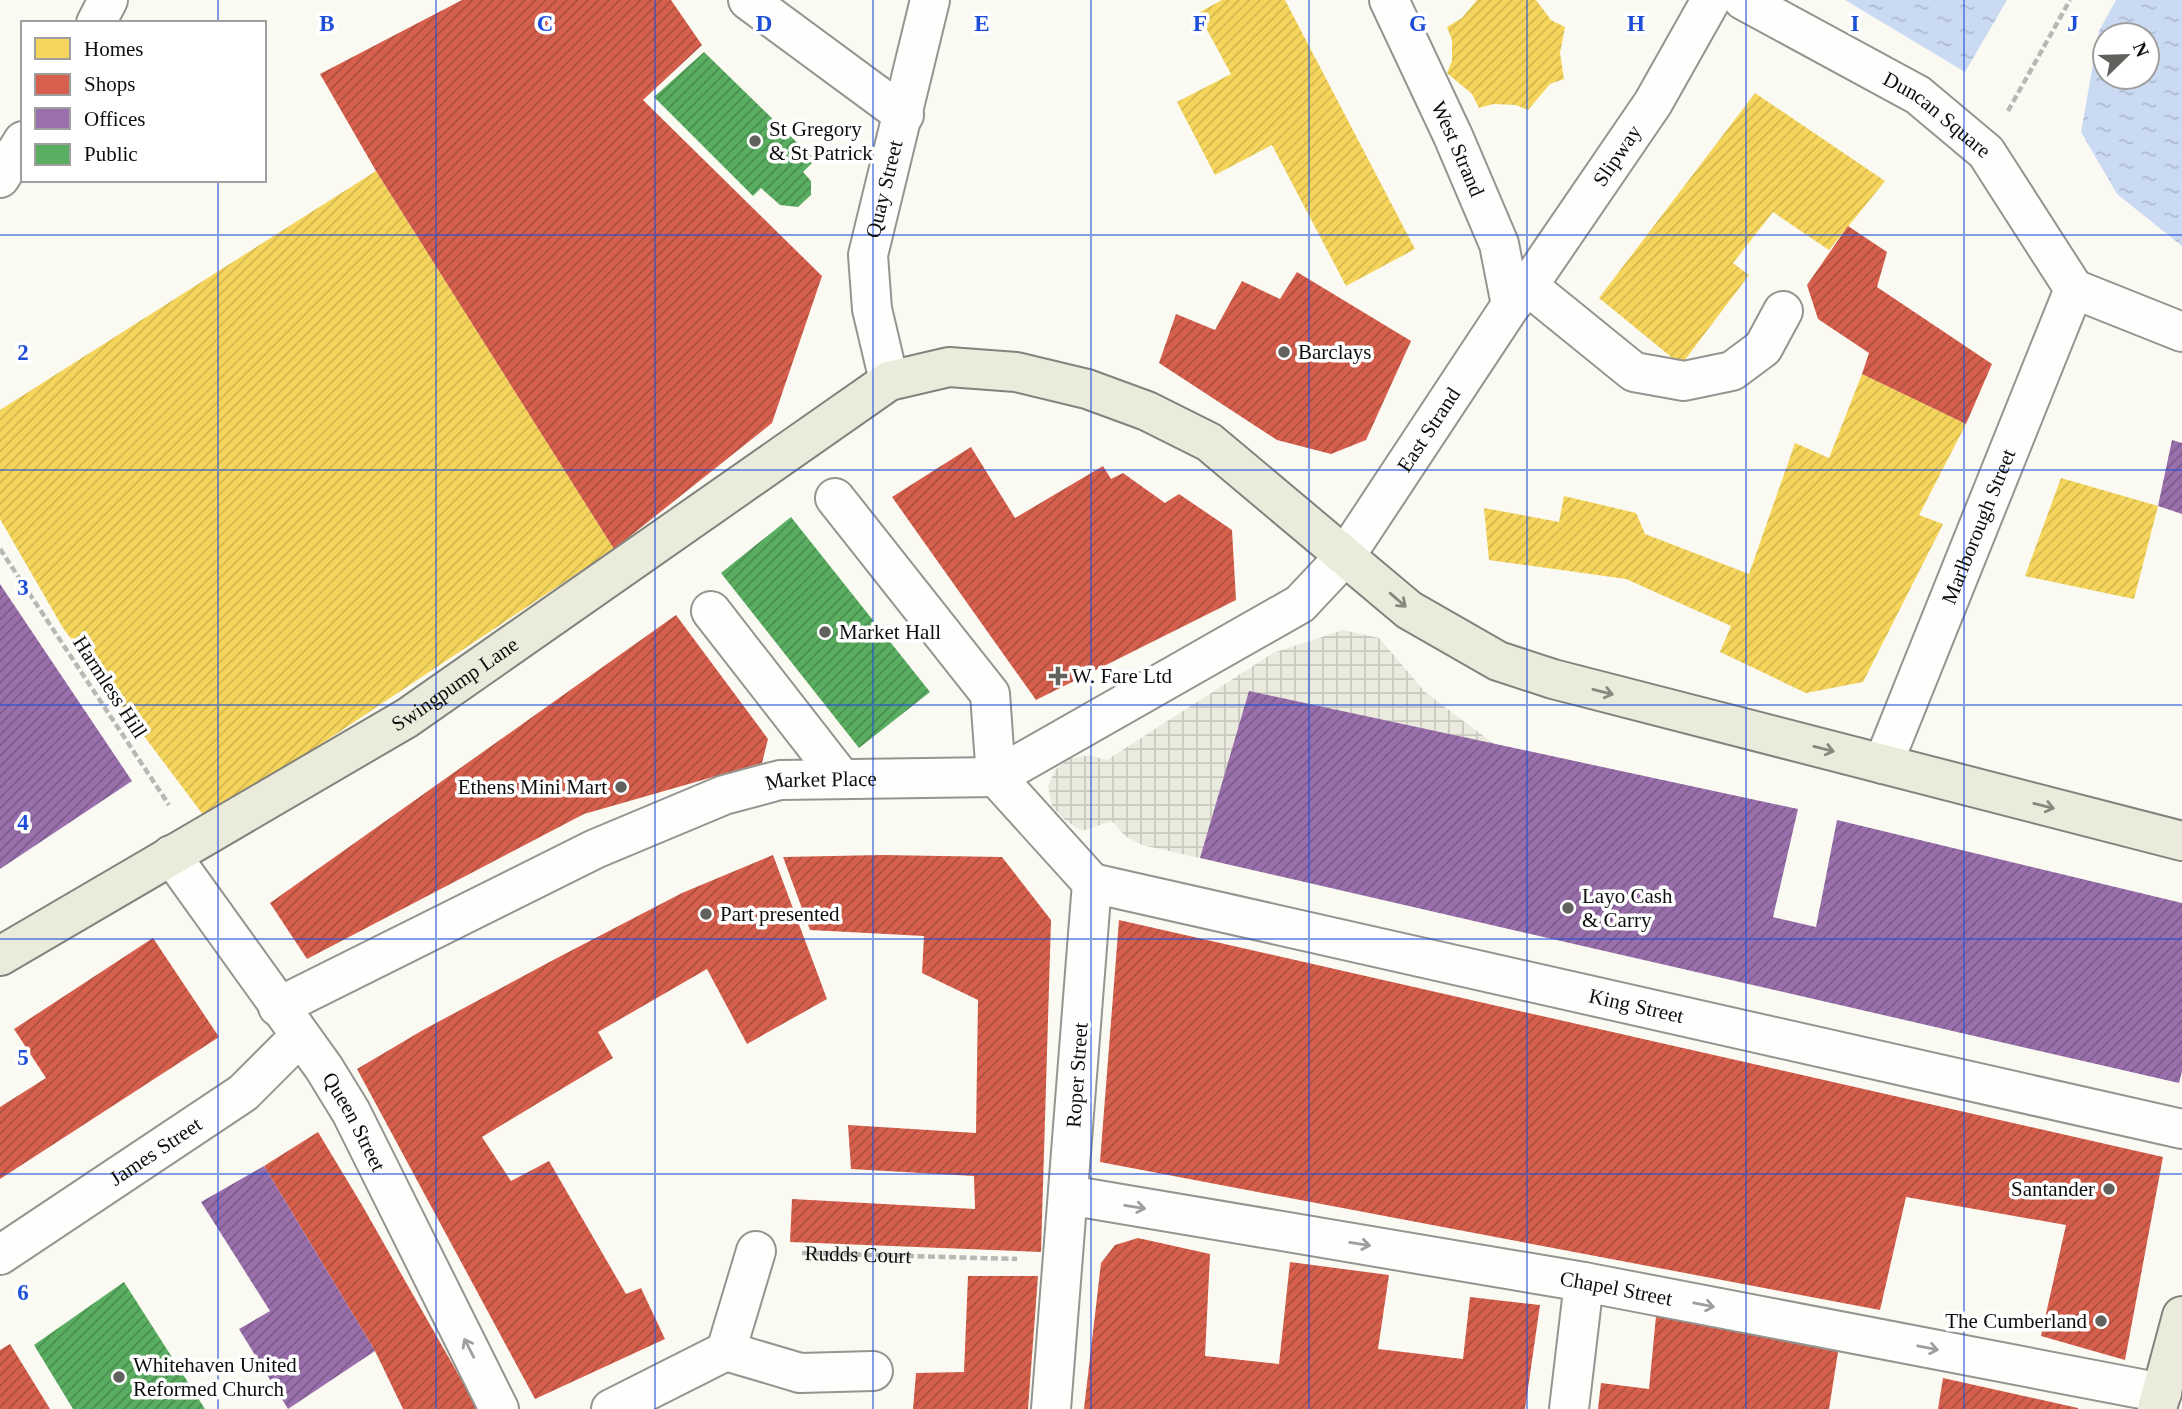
<svg xmlns="http://www.w3.org/2000/svg" width="2182" height="1409" font-family="'Times New Roman',serif">
<style>
.plaza{fill:url(#plaza-grid)}
.water{fill:url(#water-ripples);fill-rule:evenodd}
.homes{fill:url(#homes-hatch)}
.shops{fill:url(#shops-hatch)}
.offices{fill:url(#offices-hatch)}
.public{fill:url(#public-hatch)}
.lines{fill:none;stroke-linecap:round;stroke-linejoin:round}
.minor-casing{stroke:#949491;stroke-width:42}
.major-casing{stroke:#82827e;stroke-width:42}
.path{stroke:#b8b8b6;stroke-width:4.5;stroke-dasharray:7 3.5;stroke-linecap:butt}
.minor{stroke:#fefefd;stroke-width:38}
.major{stroke:#eaebda;stroke-width:38}
.oneway{stroke:#87887e}
.oneway2{stroke:#9e9e9d}
.grid{fill:none;stroke:#1d4ed8;stroke-width:2;stroke-opacity:0.55}
.poi-dot{fill:#61615e;stroke:#fff;stroke-width:2.5}
.labels{text-anchor:middle;dominant-baseline:central;stroke-width:7;stroke-linejoin:round;paint-order:stroke}
.street-label{font-size:21px;fill:#0e0e0e;stroke:#fff}
.poi-label{font-size:21px;fill:#0e0e0e;stroke:#fff;text-anchor:start}
.grid-label{font-size:23px;text-anchor:middle;font-weight:bold;fill:#1d4ed8;stroke:#fff;stroke-width:7;stroke-linejoin:round;paint-order:stroke}
</style>
<defs>
<pattern id="plaza-grid" width="8" height="8" patternUnits="userSpaceOnUse" patternTransform="scale(1.75)"><rect width="8" height="8" fill="#eaeadf"/><path d="M0 4h8M4 0v8" fill="none" stroke="#c8c8be"/></pattern>
<pattern id="water-ripples" width="26" height="14" patternUnits="userSpaceOnUse" patternTransform="scale(1.75)"><rect width="26" height="14" fill="#cbdaf3"/><path d="M2 4q2-2 4 0t4 0M15 11q2-2 4 0t4 0" fill="none" stroke="#adbacf"/></pattern>
<pattern id="homes-hatch" width="6" height="6" patternUnits="userSpaceOnUse" patternTransform="scale(1.75)"><rect width="6" height="6" fill="#f6d55c"/><path d="M-1 1l2-2M0 6l6-6M5 7l2-2" fill="none" stroke="#d2b64f"/></pattern>
<pattern id="shops-hatch" width="6" height="6" patternUnits="userSpaceOnUse" patternTransform="scale(1.75)"><rect width="6" height="6" fill="#d6604d"/><path d="M-1 1l2-2M0 6l6-6M5 7l2-2" fill="none" stroke="#ac4e3e"/></pattern>
<pattern id="offices-hatch" width="6" height="6" patternUnits="userSpaceOnUse" patternTransform="scale(1.75)"><rect width="6" height="6" fill="#9970ab"/><path d="M-1 1l2-2M0 6l6-6M5 7l2-2" fill="none" stroke="#7b5a8a"/></pattern>
<pattern id="public-hatch" width="6" height="6" patternUnits="userSpaceOnUse" patternTransform="scale(1.75)"><rect width="6" height="6" fill="#5aae61"/><path d="M-1 1l2-2M0 6l6-6M5 7l2-2" fill="none" stroke="#498c4e"/></pattern>
</defs>
<rect width="100%" height="100%" fill="#fafaf2"/>
<polygon class="plaza" points="1343,630 1379,638 1425,692 1494,744 1200,858 1142,845 1125,836 1112,821 1082,831 1065,820 1052,806 1048,786 1055,770 1069,759 1089,755 1107,760 1273,653"/>
<g class="water">
<polygon points="1845,0 2007,0 1965,72"/>
<path d="M2116 0H2182V246L2117 194 2081 132 2099 31ZM2105 35H2147V77H2105Z"/>
</g>
<g class="homes">
<polygon points="1222,0 1285,0 1415,249 1346,286 1272,145 1215,175 1177,102 1231,74 1198,13"/>
<polygon points="1477,0 1536,0 1551,20 1565,27 1560,53 1564,79 1550,84 1528,110 1516,105 1493,104 1479,108 1472,94 1447,73 1452,61 1452,40 1447,27 1462,18"/>
<polygon points="1755,93 1885,181 1829,250 1773,212 1733,263 1749,275 1681,365 1599,298"/>
<polygon points="376,171 614,549 207,820 63,628 0,519 0,410"/>
<polygon points="1862,374 1966,424 1919,515 1943,524 1863,682 1806,693 1720,652 1731,626 1626,579 1489,560 1484,508 1559,522 1564,496 1636,513 1645,534 1749,574 1795,443 1829,458"/>
<polygon points="2061,478 2158,506 2134,599 2025,576"/>
</g>
<g class="shops">
<polygon points="462,0 671,0 702,45 643,100 822,276 772,423 614,549 376,171 320,74"/>
<polygon points="1848,226 1887,252 1877,287 1992,364 1966,424 1862,374 1869,353 1818,319 1807,285"/>
<polygon points="1297,272 1411,341 1366,440 1331,454 1277,440 1159,363 1176,314 1215,330 1242,281 1280,299"/>
<polygon points="971,447 1015,518 1103,466 1111,479 1123,473 1165,503 1179,494 1232,530 1236,600 1036,700 892,497"/>
<polygon points="676,615 768,739 762,763 584,814 307,959 270,903"/>
<polygon points="773,855 827,999 747,1044 707,969 598,1032 613,1058 482,1137 511,1181 549,1161 626,1294 641,1288 665,1339 535,1399 357,1069 423,1030 557,958 682,893"/>
<polygon points="882,855 1002,857 1051,920 1041,1252 790,1242 792,1199 975,1209 974,1176 851,1169 848,1125 976,1133 978,1000 922,973 924,936 810,930 783,857"/>
<polygon points="1119,920 2163,1157 2125,1360 2041,1336 2066,1225 1906,1197 1880,1310 1100,1162"/>
<polygon points="153,938 219,1037 0,1179 0,1107 46,1078 14,1029"/>
<polygon points="318,1132 362,1205 478,1409 403,1409 375,1351 264,1166"/>
<polygon points="1138,1238 1210,1254 1205,1356 1279,1364 1290,1262 1389,1275 1378,1349 1463,1359 1470,1297 1540,1305 1525,1409 1084,1409 1101,1263 1115,1245"/>
<polygon points="968,1276 1038,1276 1028,1409 913,1409 916,1373 964,1372"/>
<polygon points="1656,1316 1839,1346 1829,1409 1598,1409 1601,1383 1649,1389"/>
<polygon points="10,1344 50,1409 0,1409 0,1350"/>
<polygon points="1943,1378 2078,1408 2078,1409 1938,1409"/>
</g>
<g class="offices">
<polygon points="2172,440 2182,443 2182,514 2158,506"/>
<polygon points="0,584 132,781 0,869"/>
<polygon points="1249,691 1798,809 1773,917 1816,927 1837,820 2182,903 2182,1071 2179,1083 1200,858"/>
<polygon points="264,1166 375,1351 288,1409 239,1329 270,1311 201,1202"/>
</g>
<g class="public">
<polygon points="704,52 815,160 803,172 811,181 811,195 798,207 780,205 761,188 753,196 654,97"/>
<polygon points="791,517 930,692 859,748 721,573"/>
<polygon points="124,1282 205,1409 73,1409 34,1345"/>
</g>
<g class="lines">
<g class="minor-casing">
<g id="minor">
<polyline points="748,0 904,115"/>
<path id="s2" d="M1389 0 1453 136 1499 244 1511 305"/>
<path id="s3" d="M1743 0 1918 95 1986 152 2074 289"/>
<polyline points="96,23 108,0"/>
<polyline points="0,178 23,141"/>
<polyline points="1528,286 1634,372 1684,381 1732,371 1763,348 1783,311"/>
<polyline points="2074,289 2182,332"/>
<path id="s4" d="M889 381 872 309 868 255 930 0"/>
<polyline points="835,498 990,694 996,777 1092,883 1051,1409"/>
<polyline points="711,611 841,778"/>
<path id="s5" d="M1883 764 2074 289"/>
<path id="s6" d="M171 855 324 1068 351 1112 499 1409"/>
<path id="s7" d="M1092 883 2182 1129"/>
<path id="s8" d="M278 1007 595 849 724 795 780 780 996 777 1300 604 1346 555 1511 305 1528 286 1653 103 1711 0"/>
<path id="s9" d="M1068 1195 1584 1282 2162 1393"/>
<path id="s10" d="M0 1255 243 1093 300 1036"/>
<polyline points="726,1351 800,1373 873,1371"/>
<polyline points="611,1409 726,1351 756,1251"/>
<polyline points="1569,1409 1584,1282"/>
</g>
</g>
<g class="major-casing">
<g id="major">
<path id="s11" d="M0 956 407 718 889 381 949 367 1016 372 1087 389 1147 411 1209 442 1409 610 1498 661 1553 679 2182 841"/>
<polyline points="2157,1409 2182,1316"/>
</g>
</g>
<g class="path">
<polyline points="2008,111 2070,0"/>
<polyline points="0,549 169,805"/>
<path id="s1" d="M802 1253 1017 1259"/>
</g>
<use href="#minor" class="minor"/>
<use href="#major" class="major"/>
</g>
<defs><path id="oneway-shaft" d="M-6 0H5M1.5-3L5.5 0L1.5 3" fill="none" stroke-width="1.6" stroke-linecap="round" stroke-linejoin="round" transform="scale(1.75)"/></defs>
<g class="oneway">
<use href="#oneway-shaft" transform="translate(1398 600) rotate(41)"/>
<use href="#oneway-shaft" transform="translate(1603 692) rotate(14)"/>
<use href="#oneway-shaft" transform="translate(1824 749) rotate(14)"/>
<use href="#oneway-shaft" transform="translate(2044 806) rotate(14)"/>
</g>
<g class="oneway2">
<use href="#oneway-shaft" transform="translate(1135 1207) rotate(9)"/>
<use href="#oneway-shaft" transform="translate(1360 1244) rotate(9)"/>
<use href="#oneway-shaft" transform="translate(1704 1305) rotate(11)"/>
<use href="#oneway-shaft" transform="translate(469 1348) rotate(-117)"/>
<use href="#oneway-shaft" transform="translate(1928 1348) rotate(11)"/>
</g>
<path class="grid" d="M218 0V23M436 0V1409M655 0V1409M873 0V1409M1091 0V1409M1309 0V1409M1527 0V1409M1746 0V1409M1964 0V1409M218 180V1409M0 235H2182M0 470H2182M0 705H2182M0 939H2182M0 1174H2182"/>
<g class="poi-dot">
<circle cx="755" cy="141" r="7"/>
<circle cx="1284" cy="352" r="7"/>
<circle cx="825" cy="632" r="7"/>
<path d="M1054.5 665.5h7v7h7v7h-7v7h-7v-7h-7v-7h7z"/>
<circle cx="621" cy="787" r="7"/>
<circle cx="1568" cy="908" r="7"/>
<circle cx="706" cy="914" r="7"/>
<circle cx="2109" cy="1189" r="7"/>
<circle cx="2101" cy="1321" r="7"/>
<circle cx="119" cy="1377" r="7"/>
</g>
<g class="labels">
<g class="street-label">
<text stroke="none"><textPath href="#s3" startOffset="226">Duncan Square</textPath></text>
<text stroke="none"><textPath href="#s2" startOffset="164">West Strand</textPath></text>
<text stroke="none"><textPath href="#s8" startOffset="1668">Slipway</textPath></text>
<text stroke="none"><textPath href="#s4" startOffset="196">Quay Street</textPath></text>
<text stroke="none"><textPath href="#s8" startOffset="1335">East Strand</textPath></text>
<text stroke="none"><textPath href="#s5" startOffset="256">Marlborough Street</textPath></text>
<text stroke="none"><textPath href="#s11" startOffset="530">Swingpump Lane</textPath></text>
<text transform="translate(110 687) rotate(57)">Harmless Hill</text>
<text stroke="none"><textPath href="#s8" startOffset="593">Market Place</textPath></text>
<text stroke="none"><textPath href="#s7" startOffset="558">King Street</textPath></text>
<text transform="translate(1077 1075) rotate(-86)">Roper Street</text>
<text stroke="none"><textPath href="#s6" startOffset="324">Queen Street</textPath></text>
<text stroke="none"><textPath href="#s10" startOffset="187">James Street</textPath></text>
<text stroke="none"><textPath href="#s1" startOffset="56">Rudds Court</textPath></text>
<text stroke="none"><textPath href="#s9" startOffset="556">Chapel Street</textPath></text>
</g>
<g class="poi-label">
<text x="769" y="129">St Gregory<tspan x="769" dy="24">&amp; St Patrick</tspan></text>
<text x="1298" y="352">Barclays</text>
<text x="839" y="632">Market Hall</text>
<text x="1072" y="676">W. Fare Ltd</text>
<text x="607" y="787" text-anchor="end">Ethens Mini Mart</text>
<text x="1582" y="896">Layo Cash<tspan x="1582" dy="24">&amp; Carry</tspan></text>
<text x="720" y="914">Part presented</text>
<text x="2095" y="1189" text-anchor="end">Santander</text>
<text x="2087" y="1321" text-anchor="end">The Cumberland</text>
<text x="133" y="1365">Whitehaven United<tspan x="133" dy="24">Reformed Church</tspan></text>
</g>
</g>
<g class="grid-label">
<text x="327" y="31">B</text>
<text x="545" y="31">C</text>
<text x="764" y="31">D</text>
<text x="982" y="31">E</text>
<text x="1200" y="31">F</text>
<text x="1418" y="31">G</text>
<text x="1636" y="31">H</text>
<text x="1855" y="31">I</text>
<text x="2073" y="31">J</text>
<text x="23" y="360">2</text>
<text x="23" y="595">3</text>
<text x="23" y="830">4</text>
<text x="23" y="1065">5</text>
<text x="23" y="1300">6</text>
</g>
<rect x="21" y="21" width="245" height="161" fill="#ffffff" stroke="#9f9f9f" stroke-width="2"/>
<rect x="35" y="38" width="35" height="21" fill="#f6d55c" stroke="#9f9f9f" stroke-width="2"/>
<text x="84" y="56" font-size="21" fill="#0e0e0e">Homes</text>
<rect x="35" y="74" width="35" height="21" fill="#d6604d" stroke="#9f9f9f" stroke-width="2"/>
<text x="84" y="91" font-size="21" fill="#0e0e0e">Shops</text>
<rect x="35" y="108" width="35" height="21" fill="#9970ab" stroke="#9f9f9f" stroke-width="2"/>
<text x="84" y="126" font-size="21" fill="#0e0e0e">Offices</text>
<rect x="35" y="144" width="35" height="21" fill="#5aae61" stroke="#9f9f9f" stroke-width="2"/>
<text x="84" y="161" font-size="21" fill="#0e0e0e">Public</text>
<g transform="translate(2126 56) rotate(67)"><circle r="33" fill="#ffffff" stroke="#9f9f9f" stroke-width="2"/>
<path d="M0-5L12 26L0 18L-12 26Z" fill="#61615e"/>
<text y="-10" font-size="19" font-weight="bold" text-anchor="middle" fill="#0e0e0e">N</text>
</g>
</svg>
